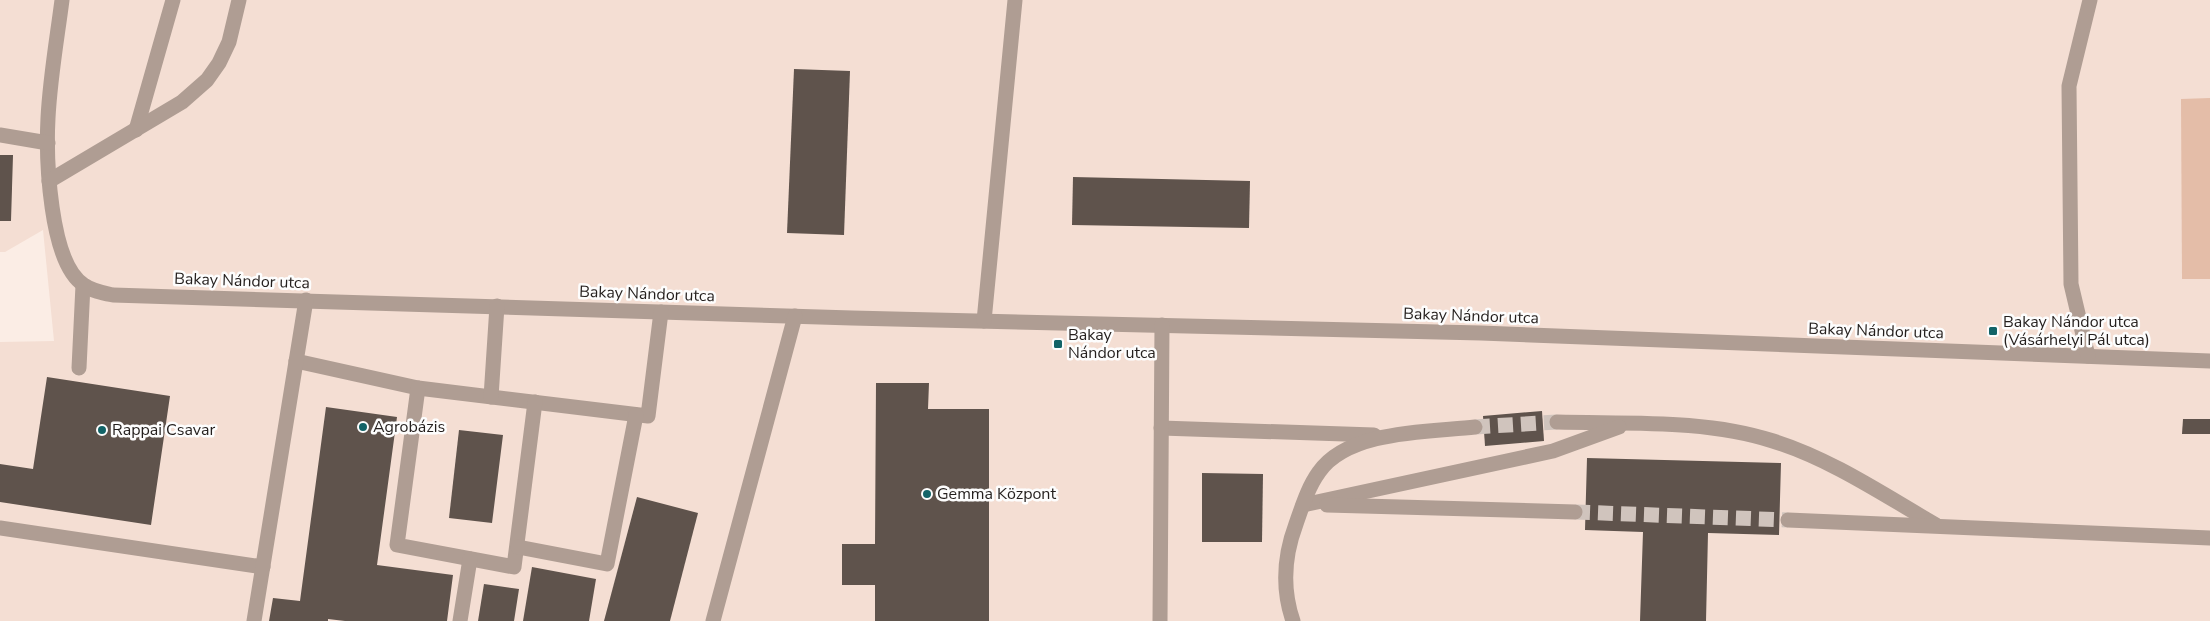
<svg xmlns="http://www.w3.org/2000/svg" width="2210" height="621" font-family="'Nunito Sans',sans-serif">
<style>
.built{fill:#f4ded3}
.green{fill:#e4bda8}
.building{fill:#5f534c}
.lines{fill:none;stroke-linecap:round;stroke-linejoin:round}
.minor-tunnel{stroke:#d0c4bd;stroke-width:15;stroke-dasharray:15 8;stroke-linecap:butt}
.minor{stroke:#af9d93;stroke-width:15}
.poi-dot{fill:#126367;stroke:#fdfdfd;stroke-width:2}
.labels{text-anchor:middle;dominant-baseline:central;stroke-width:5;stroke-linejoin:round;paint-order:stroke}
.street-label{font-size:16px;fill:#241f1d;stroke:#fdfdfd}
.poi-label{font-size:16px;fill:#241f1d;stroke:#fdfdfd;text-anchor:start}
</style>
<rect width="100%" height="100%" fill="#fbede5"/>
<polygon class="built" points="0,0 2210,0 2210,621 0,621 0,342 54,341 43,230 5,252 0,252"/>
<polygon class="green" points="2210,98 2210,279 2182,279 2181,99"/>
<g class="building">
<polygon points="794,69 850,71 844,235 787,233"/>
<polygon points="0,155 13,155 11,221 0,221"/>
<polygon points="1073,177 1250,181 1249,228 1072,225"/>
<polygon points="47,377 170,396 151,525 0,502 0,464 33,469"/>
<polygon points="876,383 929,383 928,409 989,409 989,621 875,621 875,585 842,585 842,544 875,544"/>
<polygon points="326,407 397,417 377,565 453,575 447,621 345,621 328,619 328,621 269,621 273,598 300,601"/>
<polygon points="1542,411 1544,441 1485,446 1483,416"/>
<polygon points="2183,419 2210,419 2210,434 2182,434"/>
<polygon points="459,430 503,435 492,523 449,518"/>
<polygon points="1587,458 1781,463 1779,535 1708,533 1706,621 1640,621 1643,532 1585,530"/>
<polygon points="1202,473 1263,474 1262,542 1202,542"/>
<polygon points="637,497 698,513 670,621 604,621"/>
<polygon points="532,567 596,579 589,621 523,621"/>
<polygon points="484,584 519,589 514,621 478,621"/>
</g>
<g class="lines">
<g class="minor-tunnel">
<polyline points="1475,427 1557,422"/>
<polyline points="1575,512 1788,520"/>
</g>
<g class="minor">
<path d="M62 0C57 39 50 78 48 118 46 156 49 263 84 285 92 291 103 293 113 295L852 318 1481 333 2210 361"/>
<polyline points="136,130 173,0"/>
<polyline points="0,135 48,143"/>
<polyline points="49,181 182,102 207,80 219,63 229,42 239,0"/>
<polyline points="984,321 1015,0"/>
<polyline points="2088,356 2071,284 2069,86 2090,0"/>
<polyline points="296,361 418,388 648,416 661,312"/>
<polyline points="79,368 83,285"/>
<polyline points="418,388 397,545 514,567 535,402"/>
<polyline points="491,397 497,306"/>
<path d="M1557 422C1628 424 1705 419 1773 441 1831 459 1884 495 1936 525"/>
<polyline points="1161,428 1374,435"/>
<polyline points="1303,505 1553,451 1619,427"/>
<polyline points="1327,505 1575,512"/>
<polyline points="1788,520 2210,538"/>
<polyline points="0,528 263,567"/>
<polyline points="518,547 607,564 636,415"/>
<polyline points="254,621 306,300"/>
<polyline points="460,621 470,559"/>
<polyline points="713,621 795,316"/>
<polyline points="1160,621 1162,325"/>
<path d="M1293 621C1282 589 1284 556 1296 524 1302 507 1308 487 1319 472 1348 430 1429 432 1475 427"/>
</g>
</g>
<g class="poi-dot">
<rect x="1988" y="326" width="10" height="10" rx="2.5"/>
<rect x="1053" y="339" width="10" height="10" rx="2.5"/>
<circle cx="363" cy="427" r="5"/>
<circle cx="102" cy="430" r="5"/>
<circle cx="927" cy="494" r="5"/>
</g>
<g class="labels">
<g class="street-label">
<text transform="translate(242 281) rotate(2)">Bakay Nándor utca</text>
<text transform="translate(647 294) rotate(2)">Bakay Nándor utca</text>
<text transform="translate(1471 316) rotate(2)">Bakay Nándor utca</text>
<text transform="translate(1876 331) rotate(2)">Bakay Nándor utca</text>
</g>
<g class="poi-label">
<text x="2003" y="322">Bakay Nándor utca<tspan x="2003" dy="18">(Vásárhelyi Pál utca)</tspan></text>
<text x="1068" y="335">Bakay<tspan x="1068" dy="18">Nándor utca</tspan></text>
<text x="373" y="427">Agrobázis</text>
<text x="112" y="430">Rappai Csavar</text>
<text x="937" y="494">Gemma Központ</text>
</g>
</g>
</svg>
